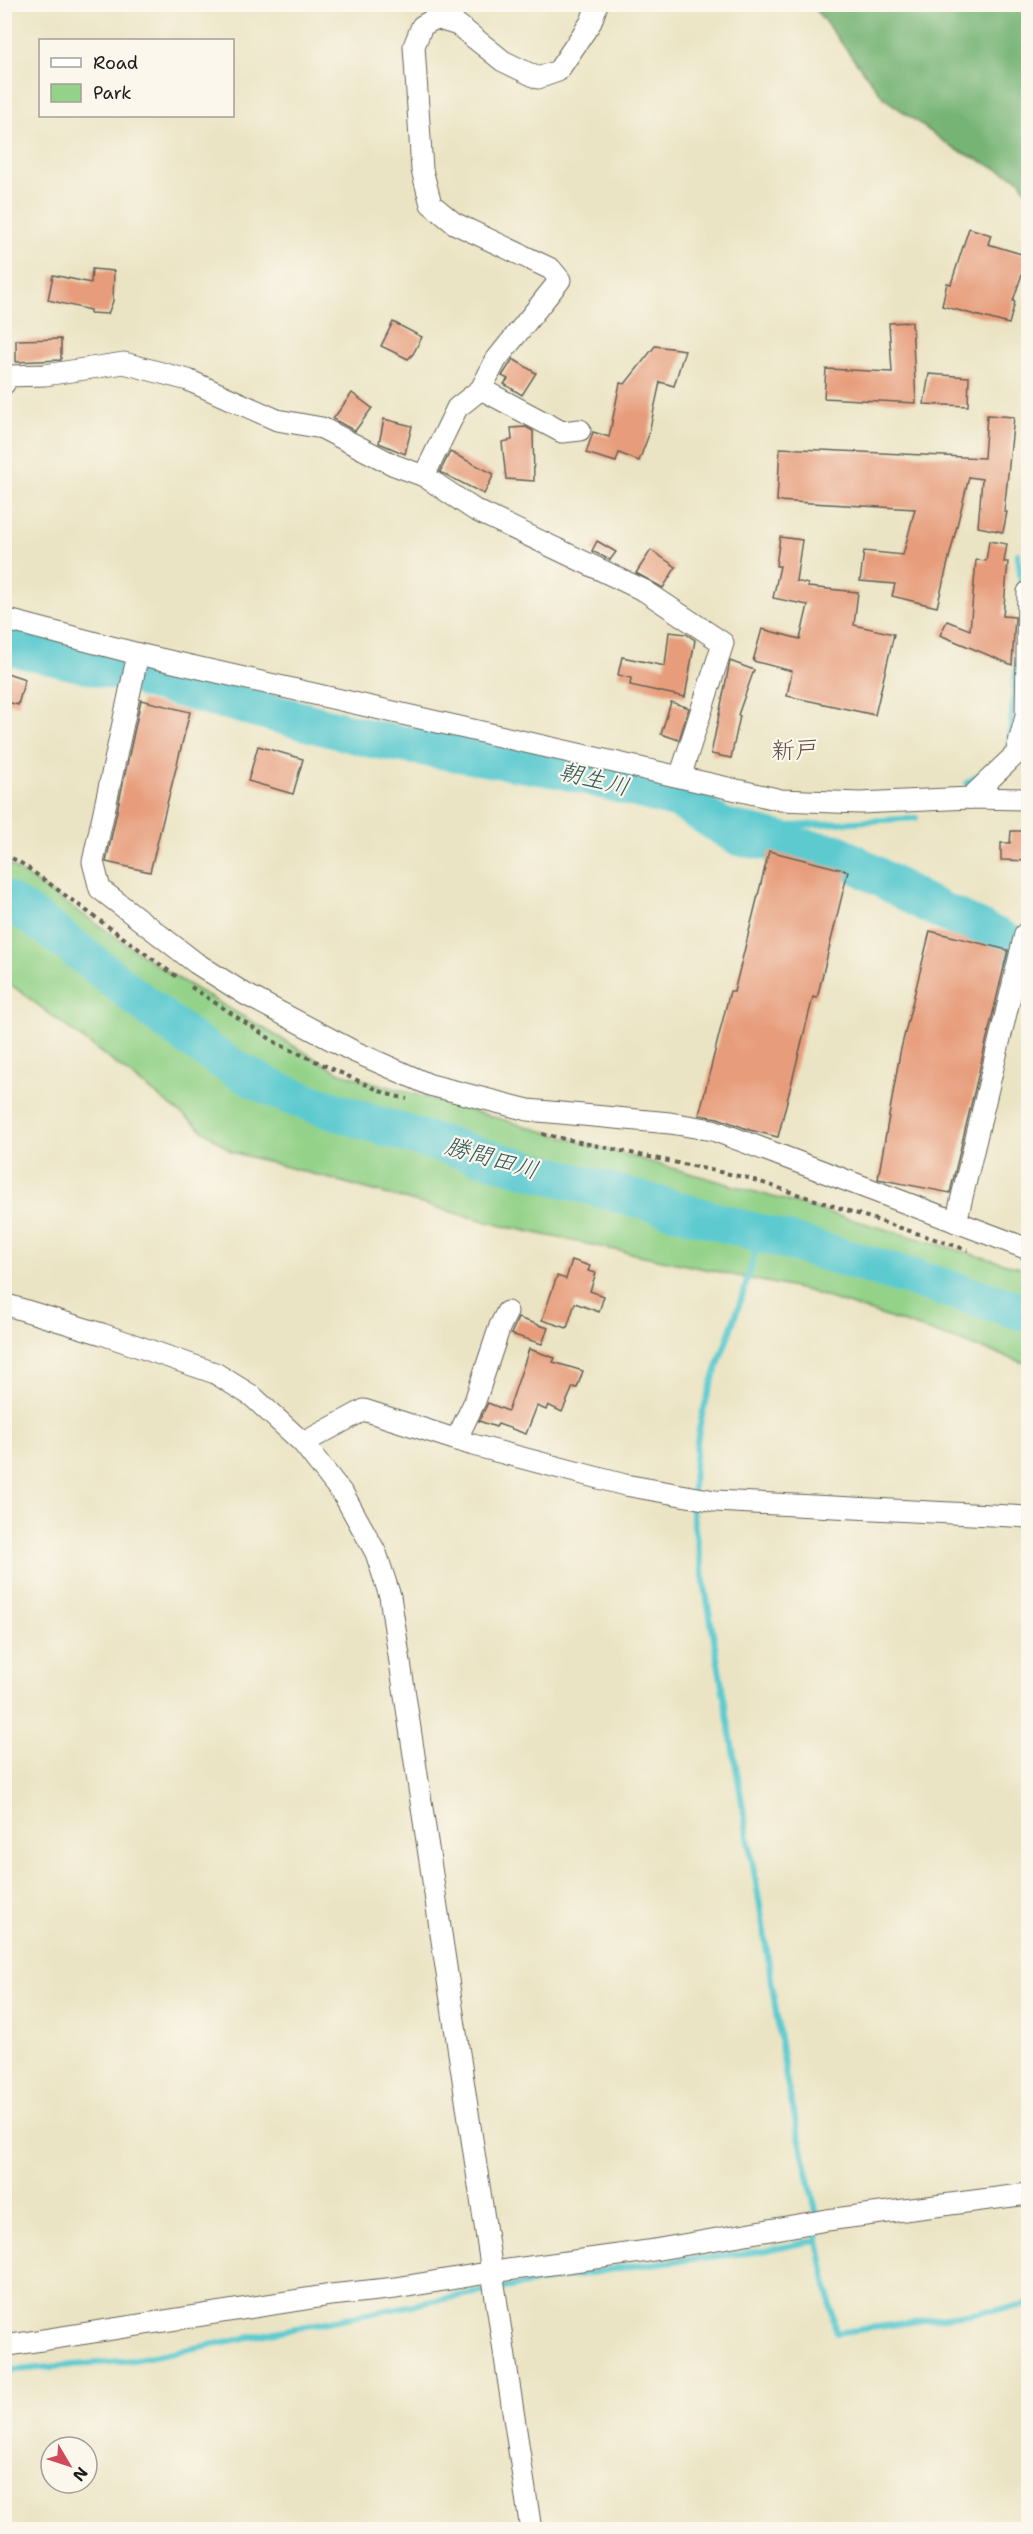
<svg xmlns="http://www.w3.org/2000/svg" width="1033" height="2534" font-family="'Shantell Sans','Klee One',sans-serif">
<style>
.green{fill:#93d288;stroke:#587752;stroke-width:1.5}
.forest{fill:#76b474;stroke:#496848;stroke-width:1.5}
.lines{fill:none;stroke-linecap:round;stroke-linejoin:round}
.stream{stroke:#5dcad0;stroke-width:6}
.river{stroke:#5dcad0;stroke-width:38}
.building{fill:#e79d7c}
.minor-casing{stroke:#646257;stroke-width:23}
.path{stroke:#646257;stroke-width:4;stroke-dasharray:4.5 4.5;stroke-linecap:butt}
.minor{stroke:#fff;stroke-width:21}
.labels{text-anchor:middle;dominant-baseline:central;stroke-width:4.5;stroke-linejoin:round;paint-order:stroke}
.neighbourhood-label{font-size:24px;fill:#63493e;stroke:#fbf7ec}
.water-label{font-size:24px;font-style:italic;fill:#33595b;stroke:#fbf7ec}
</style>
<rect width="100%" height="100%" fill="#fbf7ec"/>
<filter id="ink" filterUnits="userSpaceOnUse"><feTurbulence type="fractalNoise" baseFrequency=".0167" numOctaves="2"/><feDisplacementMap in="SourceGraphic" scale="12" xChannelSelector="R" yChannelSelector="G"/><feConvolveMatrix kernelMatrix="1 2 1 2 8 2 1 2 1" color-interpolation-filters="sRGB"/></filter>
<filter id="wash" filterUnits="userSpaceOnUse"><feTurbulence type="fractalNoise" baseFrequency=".008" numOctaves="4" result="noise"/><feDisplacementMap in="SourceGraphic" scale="24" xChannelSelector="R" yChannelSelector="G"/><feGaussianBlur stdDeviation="1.35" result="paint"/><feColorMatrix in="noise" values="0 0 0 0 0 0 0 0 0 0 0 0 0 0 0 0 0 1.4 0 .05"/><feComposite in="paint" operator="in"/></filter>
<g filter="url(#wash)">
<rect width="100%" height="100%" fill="#ebe4c4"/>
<polygon class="green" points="4,861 172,975 340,1073 1028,1270 1028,1364 808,1291 503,1226 232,1152 5,980"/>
<polygon class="forest" points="812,5 1028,5 1028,194 1019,179 953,148 884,98"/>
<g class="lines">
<g class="stream">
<polyline points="1018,554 1022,592"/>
<polyline points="1009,745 1017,662"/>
<polyline points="967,783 986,770"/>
<polyline points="679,800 790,826 916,818"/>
<path d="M759 1233C748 1292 722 1347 705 1404 695 1438 693 1476 692 1512L760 1906 786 2078 816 2211 818 2240 836 2333 1028 2305"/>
<polyline points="4,2371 133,2360 469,2294 632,2266 764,2251 818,2240"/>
</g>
<g class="river">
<polyline points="4,645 122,673"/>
<polyline points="147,680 372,739 564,770 679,800 739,837 837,853 921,901 1014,945"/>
<path d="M4 899C97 955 171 1040 270 1087 298 1100 329 1109 359 1119 434 1144 510 1164 586 1185 734 1225 882 1268 1028 1313"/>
</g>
</g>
<g id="blocks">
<g class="building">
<polygon points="969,228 991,235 988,244 1028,256 1013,301 1015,302 1009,324 942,306 947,283 951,284"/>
<polygon points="92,269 114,271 113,301 108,314 90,313 90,310 48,300 53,275 91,283"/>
<polygon points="393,322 422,337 413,354 408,359 381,346"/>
<polygon points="912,322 916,403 824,398 826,369 892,372 889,323"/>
<polygon points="61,339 61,360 16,362 16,340"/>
<polygon points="655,346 685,350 674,386 660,382 648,437 639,461 619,453 616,462 586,453 593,432 609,437 620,383 625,384"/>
<polygon points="513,359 536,373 522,395 504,384 508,379 502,376"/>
<polygon points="929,374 969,377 968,406 924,404"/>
<polygon points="352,393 372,408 355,431 333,419"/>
<polygon points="987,415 1014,417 1004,512 1007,512 1003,532 978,527 982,479 969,477 937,607 892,596 895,584 860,581 864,551 903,555 915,509 777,501 780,448 984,458"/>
<polygon points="384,419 412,426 405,454 379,443"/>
<polygon points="526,427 533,431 534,481 506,479 502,442 512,440 511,428"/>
<polygon points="450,452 494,474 484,494 440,472"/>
<polygon points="780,537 802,540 796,581 808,584 808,587 858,592 854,625 894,634 875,715 787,696 792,671 753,661 762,629 800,639 808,605 773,598 780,566 776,566"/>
<polygon points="597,541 616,552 610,560 592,551"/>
<polygon points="989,541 1007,544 1004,562 1008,562 1003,616 1015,617 1012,665 940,635 947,621 970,630 976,560 986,561"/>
<polygon points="651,550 676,567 663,588 636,573"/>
<polygon points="669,632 686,634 695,640 685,697 630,685 631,678 618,675 622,657 665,666"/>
<polygon points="730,661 754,670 738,715 740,716 731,758 711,754"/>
<polygon points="4,672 25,679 18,705 4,701"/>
<polygon points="141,700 190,712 150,872 106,862"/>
<polygon points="671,702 689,708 679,740 661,734"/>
<polygon points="258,746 303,759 293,794 248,781"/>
<polygon points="1011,831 1029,831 1029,861 1001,860 1001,843 1010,843"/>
<polygon points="769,851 848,871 817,998 813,997 778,1137 750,1130 718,1118 699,1115 730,991 734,992"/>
<polygon points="930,931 1008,950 950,1193 878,1179 900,1053"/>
<polygon points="572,1260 590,1266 588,1271 596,1273 590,1291 604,1296 599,1312 575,1303 567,1328 542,1320 557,1276 566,1279"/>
<polygon points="518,1318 548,1328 542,1344 511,1334"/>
<polygon points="529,1349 555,1358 553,1362 583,1371 577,1388 573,1387 562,1412 548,1405 546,1410 537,1406 526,1434 498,1424 496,1427 479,1421 488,1403 508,1411"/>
</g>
</g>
</g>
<g filter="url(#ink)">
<use href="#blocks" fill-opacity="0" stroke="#646257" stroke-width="1.5"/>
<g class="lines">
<g class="minor-casing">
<g id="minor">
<polyline points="4,384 8,376 45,375 124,363 188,380 277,420 322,428 394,465 424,476 475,510 645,591 723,643 680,777"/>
<polyline points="481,389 562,432 580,430"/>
<polyline points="424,476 457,408 481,389 496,360 560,280 551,269 454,223 431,204 422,170 414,46 422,26 436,18 458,25 503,61 538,78 558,71 591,22 597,4"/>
<polyline points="4,619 138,654 781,800 860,803 970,798 1028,799"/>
<polyline points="138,654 93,862 100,889 196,963 245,994 353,1051 430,1085 528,1110 670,1123 713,1130 1028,1249"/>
<polyline points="970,798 1016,754 1026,716 1028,592"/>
<polyline points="956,1222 1025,934"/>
<polyline points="4,1304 102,1334 215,1373 252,1396 303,1443 345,1497 376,1553 390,1596 531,2530"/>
<polyline points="456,1440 475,1401 500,1326 507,1312"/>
<polyline points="303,1443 364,1410 473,1445 625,1485 715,1501 1028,1517"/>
<polyline points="4,2346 331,2295 396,2288 493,2272 648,2251 827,2220 1028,2194"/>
</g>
</g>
<g class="path">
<polyline points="4,854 21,863 180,979"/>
<polyline points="191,987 278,1044 387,1094 407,1099"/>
<polyline points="542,1134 748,1178 968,1250"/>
</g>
<use href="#minor" class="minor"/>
</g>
</g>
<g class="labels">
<g class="neighbourhood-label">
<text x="795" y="750">新戸</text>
</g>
<g class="water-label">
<text transform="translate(594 779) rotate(14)">朝生川</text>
<text transform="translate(492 1158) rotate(16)">勝間田川</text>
</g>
</g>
<rect width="1033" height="2534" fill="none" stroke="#fbf7ec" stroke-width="24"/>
<rect x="39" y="39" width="195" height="78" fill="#fbf7ec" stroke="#a29f99" stroke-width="1.5"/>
<rect x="51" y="58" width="30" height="9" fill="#ffffff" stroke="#a29f99" stroke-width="1.5"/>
<text x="93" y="69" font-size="18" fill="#1c1c1c">Road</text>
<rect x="51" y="84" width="30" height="18" fill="#93d288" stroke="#a29f99" stroke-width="1.5"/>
<text x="93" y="99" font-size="18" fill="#1c1c1c">Park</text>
<g transform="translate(69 2465) rotate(129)"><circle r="28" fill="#fbf7ec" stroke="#a29f99" stroke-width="1.5"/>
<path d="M0-4.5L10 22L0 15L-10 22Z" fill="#d1495b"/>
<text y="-9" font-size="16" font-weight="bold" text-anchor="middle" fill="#1c1c1c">N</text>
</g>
</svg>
